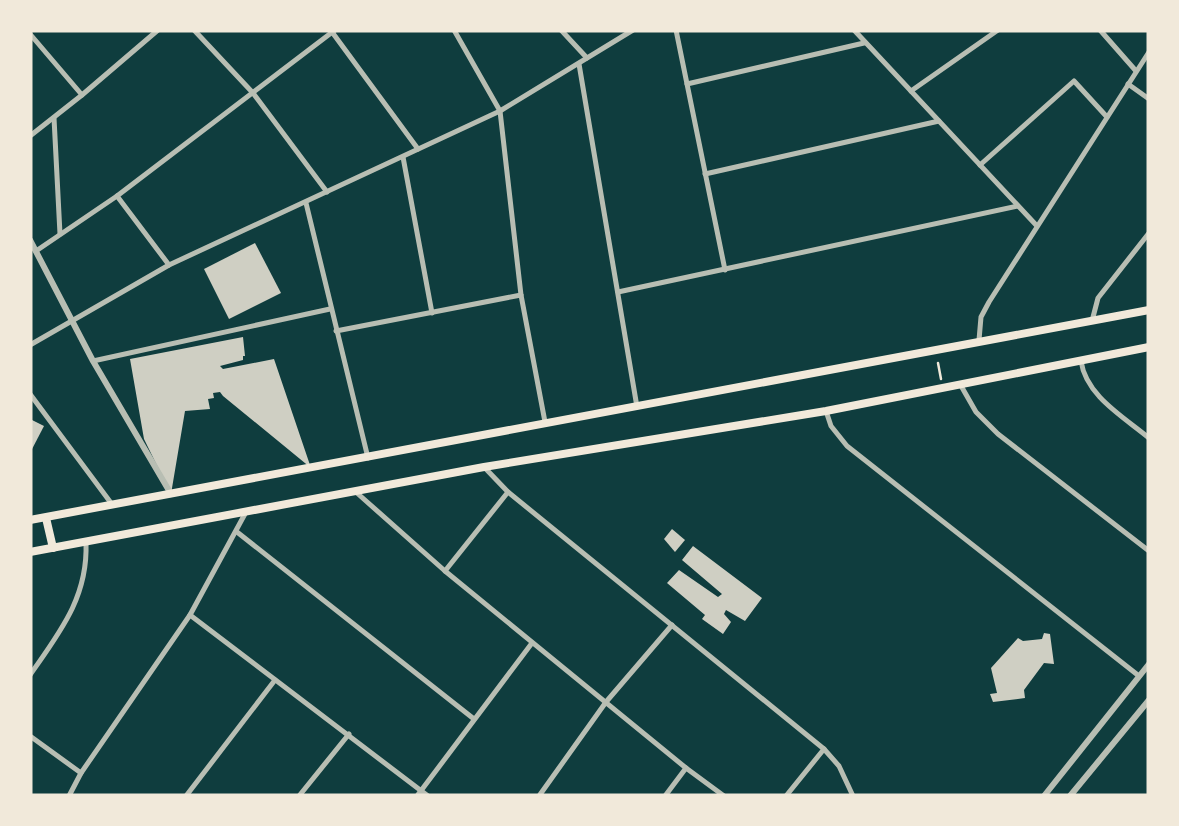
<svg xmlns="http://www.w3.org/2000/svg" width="1179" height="826" font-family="Barlow,sans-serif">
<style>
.building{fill:#cfcfc3}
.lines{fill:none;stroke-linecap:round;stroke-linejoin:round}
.path{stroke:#f1e9da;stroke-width:2.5}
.minor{stroke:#b8beb3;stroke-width:5}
.tertiary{stroke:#b8beb3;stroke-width:6}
.primary{stroke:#f1e9da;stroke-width:8}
</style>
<rect width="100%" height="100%" fill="#0f3d3e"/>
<g class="building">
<polygon points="255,243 281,293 229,319 204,269"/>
<polygon points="243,337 245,356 243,356 243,360 220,366 223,369 274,359 311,468 223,396 220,392 213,393 214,398 208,399 210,409 185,411 171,494 144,439 130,359"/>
<polygon points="30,419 44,426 30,453"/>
<polygon points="672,529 685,540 675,552 664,539"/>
<polygon points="693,546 762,598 745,621 726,610 724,614 731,622 723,634 702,619 705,615 667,583 679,570 718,597 722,594 682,560"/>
<polygon points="1044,633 1050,634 1054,664 1044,663 1024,690 1025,698 993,702 990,694 997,693 991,668 1018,638 1023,641 1042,639"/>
</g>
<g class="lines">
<polyline class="path" points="938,363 941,379"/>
<g class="minor">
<polyline points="194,30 253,93 327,192"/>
<polyline points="454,30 500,111 521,295 545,422"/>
<polyline points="561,30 587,58"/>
<polyline points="676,30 725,270"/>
<polyline points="854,30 1037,226"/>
<polyline points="1100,30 1136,71"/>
<polyline points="332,32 418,149"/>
<polyline points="30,34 82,95"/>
<polyline points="579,64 637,407"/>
<polyline points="687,84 864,43"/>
<polyline points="1128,84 1149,99"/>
<polyline points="911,91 998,30"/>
<polyline points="54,118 60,234"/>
<polyline points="30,136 82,95 158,30"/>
<polyline points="403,157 432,313"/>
<polyline points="980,165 1074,81 1107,117"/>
<polyline points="705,174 939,121"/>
<polyline points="117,196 169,265"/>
<polyline points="306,203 368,458"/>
<polyline points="36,251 117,196 335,30"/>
<polyline points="618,292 1018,206"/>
<polyline points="1092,321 1098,298 1149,233"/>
<polyline points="336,331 521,295"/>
<polyline points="979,340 981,317 989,302 1149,52"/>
<polyline points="30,345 169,265 500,111 633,30"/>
<polyline points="93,361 330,309"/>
<path d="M1081 361C1086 396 1124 417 1149 438"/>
<polyline points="960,384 976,412 998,434 1149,551"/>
<polyline points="30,394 111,503"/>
<polyline points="826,411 831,426 847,446 1139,676"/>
<polyline points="485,468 508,492 824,749 839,766 853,796"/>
<polyline points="357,493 445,571 686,768 724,796"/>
<polyline points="237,532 474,719"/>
<polyline points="445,571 508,492"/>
<polyline points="190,615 428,796"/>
<path d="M30 675C60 632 88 597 86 543"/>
<polyline points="30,736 81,773"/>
<polyline points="69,796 81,773 190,615 246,512"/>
<polyline points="186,796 275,680"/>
<polyline points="299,796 349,734"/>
<polyline points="417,796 532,643"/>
<polyline points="539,796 606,702 672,625"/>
<polyline points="665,796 686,768"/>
<polyline points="786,796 824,749"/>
</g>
<g class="tertiary">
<polyline points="30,240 93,361 171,494"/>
<polyline points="1044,796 1149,664"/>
<polyline points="1070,796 1149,700"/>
</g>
<g class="primary">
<polyline points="46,518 53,548"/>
<polyline points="30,520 1149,310"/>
<polyline points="30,552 484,467 826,411 1149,347"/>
</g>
</g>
<rect width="1179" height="826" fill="none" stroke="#f1e9da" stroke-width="65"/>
</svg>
